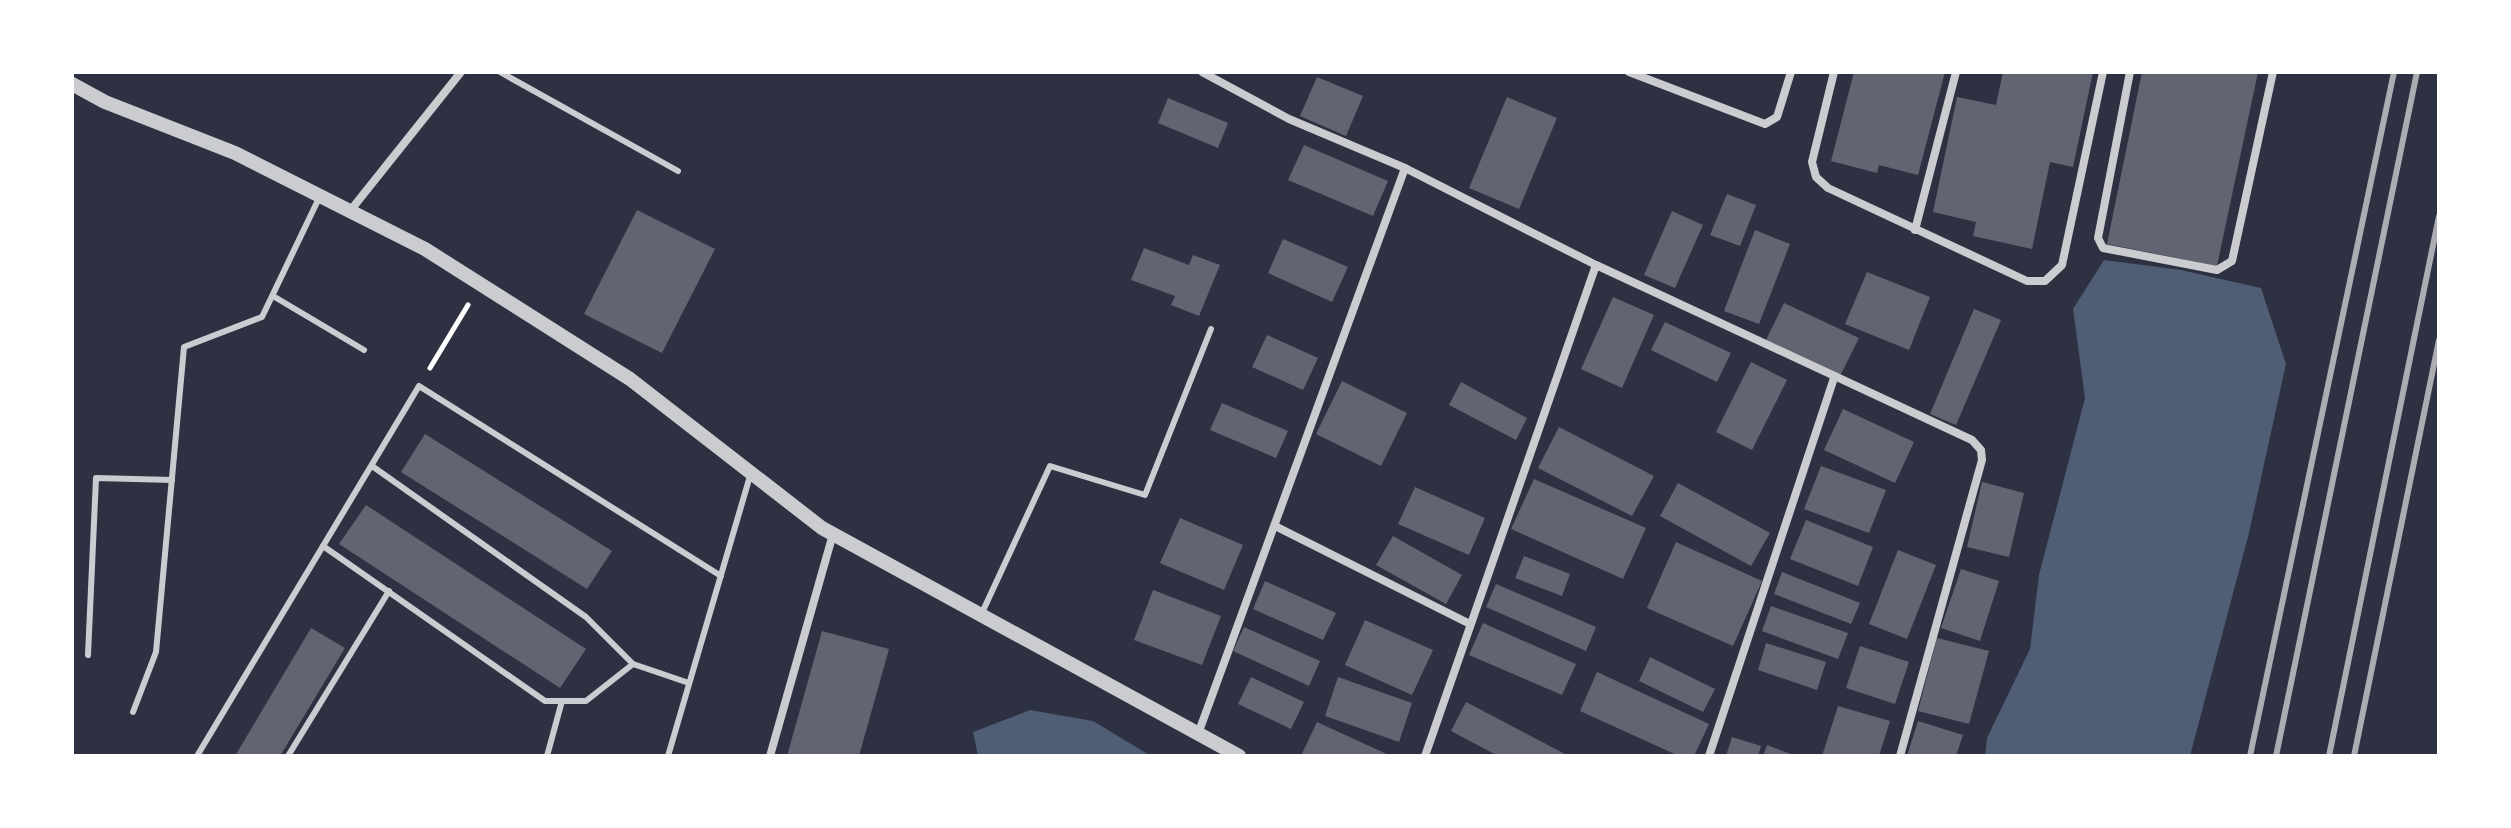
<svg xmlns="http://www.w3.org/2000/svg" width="2511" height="828" font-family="'Source Sans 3',sans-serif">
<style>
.water{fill:#4f5d75}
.building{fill:#626471}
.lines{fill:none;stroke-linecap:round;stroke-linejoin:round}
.path{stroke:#fff;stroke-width:5}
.service{stroke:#caccd0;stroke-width:6}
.minor{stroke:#caccd0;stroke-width:8}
.tertiary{stroke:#caccd0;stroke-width:14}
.rail{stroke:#abadb3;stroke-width:6}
</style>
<rect width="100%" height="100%" fill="#2d3142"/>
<g class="water">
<polygon points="2104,260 2181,270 2261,288 2286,364 2249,533 2190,756 1985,756 1987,738 2030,649 2039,575 2085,398 2073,309"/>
<polygon points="1030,710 1093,721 1151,756 978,756 973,732"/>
</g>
<g class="building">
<polygon points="1854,72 1945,72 1918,175 1879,165 1877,173 1831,161"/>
<polygon points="2003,72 2093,72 2073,167 2050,162 2032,249 1973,236 1976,222 1933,212 1957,97 1996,105"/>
<polygon points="2142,72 2258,72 2217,266 2107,244"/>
<polygon points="1317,77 1363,96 1346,136 1300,116"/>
<polygon points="1507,97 1557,118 1519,209 1469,188"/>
<polygon points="1168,98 1228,123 1218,148 1158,123"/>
<polygon points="1304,145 1388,181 1373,216 1288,180"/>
<polygon points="1727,194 1756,205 1740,246 1710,235"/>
<polygon points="637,210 715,249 662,353 584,314"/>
<polygon points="1672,211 1703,225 1675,288 1644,275"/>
<polygon points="1755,230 1790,244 1759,324 1724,311"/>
<polygon points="1283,239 1348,267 1332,302 1268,273"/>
<polygon points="1144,248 1189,265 1193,255 1220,265 1199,316 1171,305 1175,296 1131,280"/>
<polygon points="1867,272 1930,297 1909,350 1845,324"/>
<polygon points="1613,297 1654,315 1622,388 1581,369"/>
<polygon points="1784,303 1859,338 1840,376 1766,340"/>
<polygon points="1974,309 2001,320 1956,425 1930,414"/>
<polygon points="1665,322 1731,353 1717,382 1651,350"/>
<polygon points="1267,335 1318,358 1303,390 1252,367"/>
<polygon points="1751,362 1787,380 1752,450 1716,432"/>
<polygon points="1342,381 1407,413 1381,466 1316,434"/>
<polygon points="1461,382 1527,418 1516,440 1449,405"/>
<polygon points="1222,403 1288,431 1276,458 1210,430"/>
<polygon points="1843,409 1914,442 1895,483 1824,450"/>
<polygon points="1559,427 1654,476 1632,516 1538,468"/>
<polygon points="425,434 612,551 587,589 401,472"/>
<polygon points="1821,466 1886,490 1869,533 1804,509"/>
<polygon points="1534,479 1646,528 1623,579 1511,529"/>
<polygon points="1982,482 2024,493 2009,557 1967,547"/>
<polygon points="1678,483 1770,533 1751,566 1660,516"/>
<polygon points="1415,487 1485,518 1469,555 1398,524"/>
<polygon points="366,505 586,649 560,688 339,544"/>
<polygon points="1180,518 1243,545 1224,590 1160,563"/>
<polygon points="1806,520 1873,547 1858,586 1790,559"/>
<polygon points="1393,536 1462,575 1446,604 1376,565"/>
<polygon points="1676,542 1762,581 1733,646 1647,608"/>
<polygon points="1898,550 1936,565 1907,639 1869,624"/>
<polygon points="1524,556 1570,574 1562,596 1515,578"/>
<polygon points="1961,569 1999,581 1980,641 1941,628"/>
<polygon points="1782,572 1860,603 1851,624 1774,594"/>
<polygon points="1265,581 1336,613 1323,640 1253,609"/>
<polygon points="1496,584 1596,627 1586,651 1486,607"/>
<polygon points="1153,590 1221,616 1202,665 1134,640"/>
<polygon points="1771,606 1848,633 1838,659 1762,631"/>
<polygon points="1365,620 1433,650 1412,695 1345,665"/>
<polygon points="1483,623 1576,664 1562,695 1469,655"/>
<polygon points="1244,627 1320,661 1309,686 1233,651"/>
<polygon points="311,628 345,648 280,756 235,756"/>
<polygon points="822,631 889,649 859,756 787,756"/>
<polygon points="1937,638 1989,651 1969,724 1918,711"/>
<polygon points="1766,643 1826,662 1817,690 1758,670"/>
<polygon points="1860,646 1909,662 1895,704 1846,688"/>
<polygon points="1650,657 1715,689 1703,712 1639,681"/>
<polygon points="1597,672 1709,724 1694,756 1679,756 1580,711"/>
<polygon points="1251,677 1304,702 1291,729 1238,704"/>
<polygon points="1338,677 1412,703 1399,742 1325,716"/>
<polygon points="1466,702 1565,754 1563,756 1498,756 1451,731"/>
<polygon points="1838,706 1890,721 1879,756 1822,756"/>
<polygon points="1918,721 1963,735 1956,756 1907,756"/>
<polygon points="1317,722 1391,756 1301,756"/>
<polygon points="1732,737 1761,746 1758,756 1726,756"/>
<polygon points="1767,745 1796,756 1763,756"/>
</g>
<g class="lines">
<polyline class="path" points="430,368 468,305"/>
<g class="service">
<polyline points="500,72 678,171"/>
<polyline points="273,296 364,350"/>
<polyline points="372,466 586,617 633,664"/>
<polyline points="323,546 545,701 586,701 633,664 689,683"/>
<polyline points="981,615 1050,466 1145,495 1211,329"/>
<polyline points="88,655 96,478 172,480"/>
<polyline points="133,712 156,652 184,347 262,317 320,196"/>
<polyline points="197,756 419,386 721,576"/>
<polyline points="288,756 389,591"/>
<polyline points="547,756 562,701"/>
<polyline points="668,756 750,476"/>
</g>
<g class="minor">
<polyline points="1202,72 1289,119 1405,168 1596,265 1972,440 1981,450 1982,460 1900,756"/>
<polyline points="1629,72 1765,124 1777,117 1791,72"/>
<polyline points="1834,72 1812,162 1816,177 1828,188 2027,281 2045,281 2062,265 2103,72"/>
<polyline points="2130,72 2098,238 2103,248 2217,270 2232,261 2273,72"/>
<polyline points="350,211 461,72"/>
<polyline points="1915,230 1956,72"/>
<polyline points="1275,526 1470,624"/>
<polyline points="1198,734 1405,168"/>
<polyline points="770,756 833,534"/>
<polyline points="1425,756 1596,265"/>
<polyline points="1709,756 1834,378"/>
</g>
<polyline class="tertiary" points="72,84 105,102 235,153 425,249 630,379 822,528 1239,756"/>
<g class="rail">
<polyline points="2250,756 2394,72"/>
<polyline points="2276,756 2417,72"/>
<polyline points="2329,756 2439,216"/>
<polyline points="2354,756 2439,340"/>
</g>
</g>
<rect width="2511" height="828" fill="none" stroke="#ffffff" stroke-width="148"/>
</svg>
